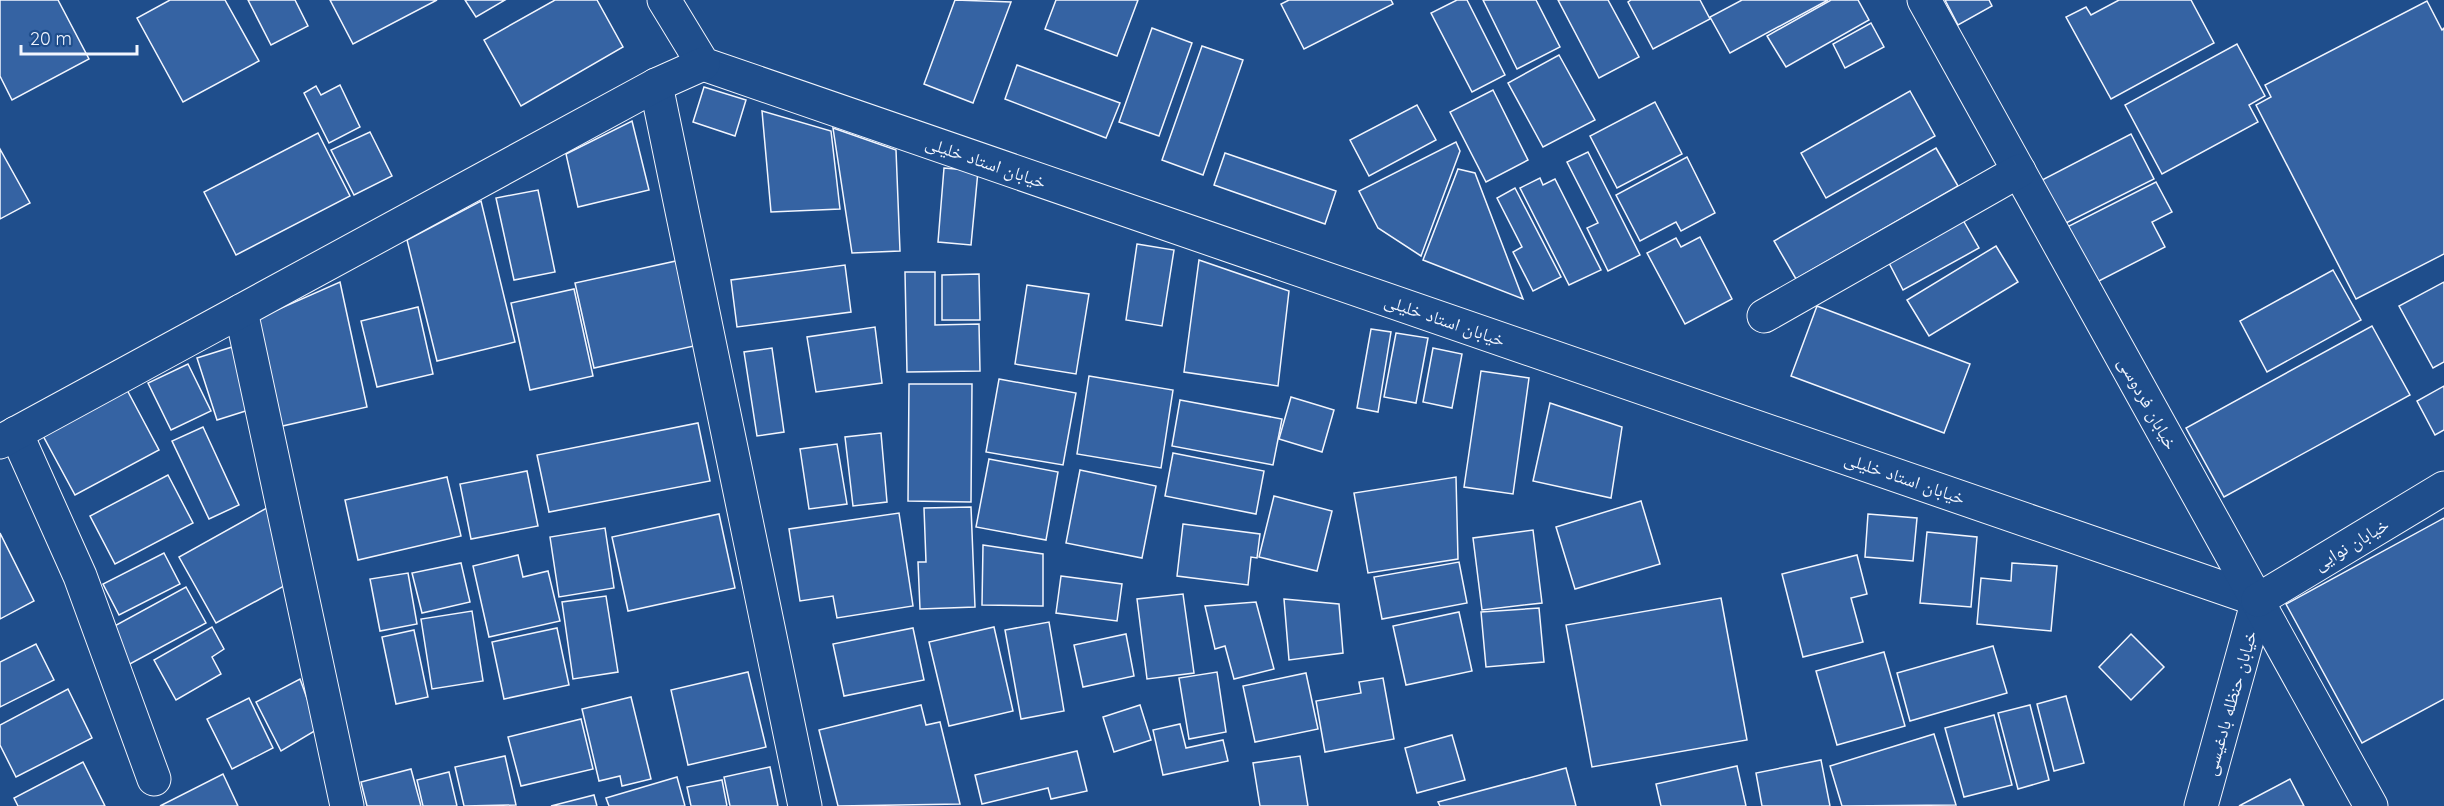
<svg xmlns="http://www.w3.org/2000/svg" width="2444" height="806" font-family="Quicksand,'Noto Naskh Arabic',sans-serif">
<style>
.building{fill:#3563a3;stroke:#f2f6ff;stroke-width:1.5}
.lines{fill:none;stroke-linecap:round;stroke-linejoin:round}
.street-casing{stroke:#f2f6ff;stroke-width:35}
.secondary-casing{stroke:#f2f6ff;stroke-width:35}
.street{stroke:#1f4e8c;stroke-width:33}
.secondary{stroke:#1f4e8c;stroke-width:33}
.labels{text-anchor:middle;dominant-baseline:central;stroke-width:4.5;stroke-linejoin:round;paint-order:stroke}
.street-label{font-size:18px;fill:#f2f6ff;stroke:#1f4e8c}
</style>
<rect width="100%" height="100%" fill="#1f4e8c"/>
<g class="building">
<polygon points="0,0 58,0 89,59 12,100 0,76"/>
<polygon points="170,0 225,0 259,61 183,102 137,18"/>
<polygon points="248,0 295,0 308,26 271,45"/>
<polygon points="330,0 437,0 353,44"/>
<polygon points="465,0 505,0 476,17"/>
<polygon points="555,0 597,0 623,47 521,106 484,40"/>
<polygon points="955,0 1011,2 973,103 924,84"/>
<polygon points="1056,0 1138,0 1117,56 1045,29"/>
<polygon points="1289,0 1391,0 1393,4 1304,49 1281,4"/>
<polygon points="1457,0 1467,0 1505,75 1472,92 1431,13"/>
<polygon points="1483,0 1536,0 1560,47 1517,69"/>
<polygon points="1558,0 1608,0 1639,57 1599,78"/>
<polygon points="1631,0 1700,0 1710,19 1653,49 1628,2"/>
<polygon points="1742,0 1828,0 1730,53 1710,17"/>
<polygon points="1831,0 1858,0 1869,20 1786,67 1767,36"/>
<polygon points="1945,0 1989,0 1992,6 1958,25"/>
<polygon points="2119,0 2191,0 2214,43 2111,99 2066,17 2086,7 2091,15"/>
<polygon points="2427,1 2442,30 2444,28 2444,254 2356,299 2256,105 2271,97 2265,85"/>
<polygon points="1871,23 1884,47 1845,68 1833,44"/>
<polygon points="1152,28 1192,43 1159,136 1119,122"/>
<polygon points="2237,44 2265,96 2249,105 2258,122 2162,174 2125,105"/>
<polygon points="1202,46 1243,60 1203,175 1162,160"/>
<polygon points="1559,55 1595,120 1543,147 1508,83"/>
<polygon points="1017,65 1120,103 1106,138 1005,99"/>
<polygon points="340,85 360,127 329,143 304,93 316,86 321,95"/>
<polygon points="704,87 746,100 735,136 693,122"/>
<polygon points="1493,90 1528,160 1486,182 1450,112"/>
<polygon points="1910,91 1935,136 1826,198 1801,153"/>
<polygon points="1655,102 1682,154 1617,188 1590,136"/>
<polygon points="1417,105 1436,140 1369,176 1350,140"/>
<polygon points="762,111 831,131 840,209 771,212"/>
<polygon points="632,121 649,190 578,207 566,154"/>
<polygon points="833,128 896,150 900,251 852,253"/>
<polygon points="370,132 392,176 354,195 331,150"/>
<polygon points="318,133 350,196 236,255 204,192"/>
<polygon points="2131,134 2154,179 2064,224 2042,180"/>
<polygon points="1456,142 1460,151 1421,256 1378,228 1359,191"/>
<polygon points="1936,148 1958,186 1796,279 1774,241"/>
<polygon points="0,149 30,203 0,219"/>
<polygon points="1588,152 1640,255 1608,271 1587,228 1598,223 1567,162"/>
<polygon points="1225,153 1336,191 1325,224 1214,185"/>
<polygon points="1687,157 1715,213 1681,231 1676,222 1640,241 1616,195"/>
<polygon points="944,168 978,171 971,245 938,242"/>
<polygon points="1458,169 1475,173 1523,299 1423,260"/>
<polygon points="1540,178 1543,185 1555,179 1601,270 1569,285 1520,188"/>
<polygon points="2156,182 2172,212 2152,222 2165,247 2095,283 2067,227"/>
<polygon points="1515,188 1561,277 1533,291 1513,252 1522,247 1497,198"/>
<polygon points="538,190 555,272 514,280 496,198"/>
<polygon points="481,201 515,342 437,361 407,240"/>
<polygon points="1963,220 1979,248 1903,290 1888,261"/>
<polygon points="1700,237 1732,299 1685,324 1647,253 1676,238 1681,247"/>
<polygon points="1137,244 1174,250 1162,326 1126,320"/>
<polygon points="1996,246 2018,282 1929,336 1907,300"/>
<polygon points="1199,260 1289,291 1278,386 1184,372"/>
<polygon points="676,261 694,346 594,368 575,283"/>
<polygon points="845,265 851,312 737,327 731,280"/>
<polygon points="2333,270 2361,320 2267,372 2240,321"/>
<polygon points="905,272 935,272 935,325 979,324 980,371 907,372"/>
<polygon points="979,274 980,320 942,320 942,275"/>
<polygon points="340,282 367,407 278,427 254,320"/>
<polygon points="2444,282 2444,362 2433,368 2399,306"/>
<polygon points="1027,285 1089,294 1076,374 1015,364"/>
<polygon points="574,289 593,376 530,390 511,303"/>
<polygon points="1817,306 1970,364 1944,433 1791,376"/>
<polygon points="418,307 433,374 377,387 361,321"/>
<polygon points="2372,326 2410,395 2224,497 2186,428"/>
<polygon points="875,327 882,383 816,392 807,337"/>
<polygon points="1371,329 1391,332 1378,412 1357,408"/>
<polygon points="1396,333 1428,338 1416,403 1384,397"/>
<polygon points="232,347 252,409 217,420 197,358"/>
<polygon points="772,348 784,432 757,436 744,352"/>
<polygon points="1433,348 1462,354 1452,408 1423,402"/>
<polygon points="188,364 211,411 171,430 148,383"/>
<polygon points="1481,371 1529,378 1513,494 1464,487"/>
<polygon points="1089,376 1173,390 1161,468 1077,454"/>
<polygon points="999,379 1076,393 1063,465 986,452"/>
<polygon points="909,384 972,384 971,502 908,501"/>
<polygon points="2444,386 2444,430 2435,435 2417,401"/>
<polygon points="126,388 159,450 75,495 41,432"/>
<polygon points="1291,397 1334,410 1322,452 1279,439"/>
<polygon points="1180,400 1282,419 1273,465 1172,446"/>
<polygon points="1550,403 1622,427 1611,498 1533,481"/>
<polygon points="698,423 710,481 549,512 537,455"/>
<polygon points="203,427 239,505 209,519 172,441"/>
<polygon points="881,433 887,502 853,506 845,437"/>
<polygon points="837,444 847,504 809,509 800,449"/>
<polygon points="1173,453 1264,471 1256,514 1165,496"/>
<polygon points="989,459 1058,472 1046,540 976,527"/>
<polygon points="1080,470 1156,486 1142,558 1066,543"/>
<polygon points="527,471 538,526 471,539 460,484"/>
<polygon points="168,475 193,523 115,564 90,516"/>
<polygon points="447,477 461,536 358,560 345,500"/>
<polygon points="1456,477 1458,559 1368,573 1354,493"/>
<polygon points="1274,496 1332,511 1317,571 1259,557"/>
<polygon points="1641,501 1660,564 1575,589 1556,527"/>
<polygon points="274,504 295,580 216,623 179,557"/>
<polygon points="971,507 975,607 920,609 918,562 926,562 924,508"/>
<polygon points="899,513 913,606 837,618 833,596 800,601 789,529"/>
<polygon points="719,514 735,588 628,611 612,537"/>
<polygon points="1868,514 1917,518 1913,561 1865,557"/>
<polygon points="2444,518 2444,699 2362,743 2286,604"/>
<polygon points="1183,524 1260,534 1257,558 1251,557 1248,585 1177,576"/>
<polygon points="605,528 614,588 559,597 550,537"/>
<polygon points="1533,530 1542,603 1482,610 1473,538"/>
<polygon points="1927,532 1977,537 1971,607 1920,603"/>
<polygon points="0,533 34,601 0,619"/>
<polygon points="983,545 1043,554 1043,606 982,605"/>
<polygon points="164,553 180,584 119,615 103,584"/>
<polygon points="518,555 523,577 548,571 560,621 489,637 473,566"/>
<polygon points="1857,555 1867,594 1851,598 1863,642 1803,657 1782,574"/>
<polygon points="1459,562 1467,603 1382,619 1374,577"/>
<polygon points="461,563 470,602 422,613 412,573"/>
<polygon points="2012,563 2057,566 2051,631 1977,624 1981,578 2011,581"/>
<polygon points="408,573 417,624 380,631 370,579"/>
<polygon points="1061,576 1122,584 1117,621 1056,613"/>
<polygon points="186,587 206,623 128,665 109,629"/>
<polygon points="1183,594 1194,673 1147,679 1137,599"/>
<polygon points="606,596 618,672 573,679 562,602"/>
<polygon points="1721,598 1747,740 1592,767 1566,625"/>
<polygon points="1284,599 1339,604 1343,653 1289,660"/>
<polygon points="1256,602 1274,669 1234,679 1225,646 1215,649 1205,606"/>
<polygon points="1539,608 1544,662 1486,667 1481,612"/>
<polygon points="472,611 483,681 432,689 421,619"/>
<polygon points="1459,612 1472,671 1406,685 1393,626"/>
<polygon points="1049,622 1064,711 1021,719 1005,630"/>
<polygon points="212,627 224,649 212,657 221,674 176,700 154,660"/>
<polygon points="994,627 1013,711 949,726 929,642"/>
<polygon points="557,628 569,685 504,699 492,642"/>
<polygon points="913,628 924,680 844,696 833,644"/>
<polygon points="414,630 428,697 396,704 382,637"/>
<polygon points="1126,634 1134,676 1083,687 1074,645"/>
<polygon points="2131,634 2164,667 2131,700 2099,667"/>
<polygon points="36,644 54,680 0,707 0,662"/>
<polygon points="1993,646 2007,693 1910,721 1897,673"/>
<polygon points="1884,652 1905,726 1837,745 1816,671"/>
<polygon points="748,672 766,747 688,765 671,690"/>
<polygon points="1217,672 1226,732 1189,739 1179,678"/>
<polygon points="1306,673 1318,729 1255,742 1243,686"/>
<polygon points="1383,678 1394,739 1325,752 1316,701 1361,693 1359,682"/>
<polygon points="300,679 318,729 281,751 256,702"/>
<polygon points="68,689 92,738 16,777 0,745 0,725"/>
<polygon points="2066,696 2084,763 2054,771 2037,704"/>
<polygon points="631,697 651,779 622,786 620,776 599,781 582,709"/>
<polygon points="249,698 273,748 232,769 207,719"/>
<polygon points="921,705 926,725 940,722 960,804 838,806 819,730"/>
<polygon points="1140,705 1151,740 1114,752 1103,717"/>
<polygon points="2030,705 2049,780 2018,789 1998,713"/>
<polygon points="1994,715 2012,785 1964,797 1945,728"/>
<polygon points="581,719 593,769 521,786 508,737"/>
<polygon points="1180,724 1186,748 1223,740 1228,761 1163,775 1153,730"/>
<polygon points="1934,734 1956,805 1842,806 1830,766"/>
<polygon points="1452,735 1465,780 1417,793 1405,748"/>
<polygon points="1077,751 1087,791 1051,799 1048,788 982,804 975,775"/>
<polygon points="505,756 516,805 464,806 455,767"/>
<polygon points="1300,756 1308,806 1260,806 1253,763"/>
<polygon points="1821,760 1830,806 1762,806 1756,773"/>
<polygon points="83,762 105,806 18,806 14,798"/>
<polygon points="1737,766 1746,806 1661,806 1656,784"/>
<polygon points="770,767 778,806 730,806 724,777"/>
<polygon points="1566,768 1576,806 1440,806 1438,802"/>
<polygon points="411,769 421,806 367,806 361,782"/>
<polygon points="449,772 457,806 423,806 417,780"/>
<polygon points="223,774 238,806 160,806"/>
<polygon points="677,777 685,806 609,806 606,798"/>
<polygon points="2290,779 2304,806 2239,806"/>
<polygon points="722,780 727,806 691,806 687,787"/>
<polygon points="594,795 597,806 551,806"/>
</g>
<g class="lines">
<g class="street-casing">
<g id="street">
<polyline points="664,0 703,64 2258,600 2201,806"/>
<polyline points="1924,0 2371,806"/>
<polyline points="656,85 805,806"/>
<polyline points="241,311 347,806"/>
<polyline points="1764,316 2019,171"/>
<polyline points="16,433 80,576 154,779"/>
<polyline points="0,442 656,85 703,64"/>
</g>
</g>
<g class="secondary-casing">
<polyline id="secondary" points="2258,600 2444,488"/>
</g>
<use href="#street" class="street"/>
<use href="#secondary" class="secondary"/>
</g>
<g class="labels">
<g class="street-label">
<text transform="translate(986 162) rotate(19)">خیابان استاد خلیلی</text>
<text transform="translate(1445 320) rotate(19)">خیابان استاد خلیلی</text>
<text transform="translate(2148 403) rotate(61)">خیابان فردوسی</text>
<text transform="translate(1905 478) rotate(19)">خیابان استاد خلیلی</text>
<text transform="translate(2351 544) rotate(-31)">خیابان نوایی</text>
<text transform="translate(2230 703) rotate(-74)">خیابان حنظله بادغیسی</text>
</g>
</g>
<path d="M21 45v9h116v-9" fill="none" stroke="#f2f6ff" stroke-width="3"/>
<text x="30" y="45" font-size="18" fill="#f2f6ff" stroke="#1f4e8c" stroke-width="4.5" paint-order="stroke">20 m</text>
</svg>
